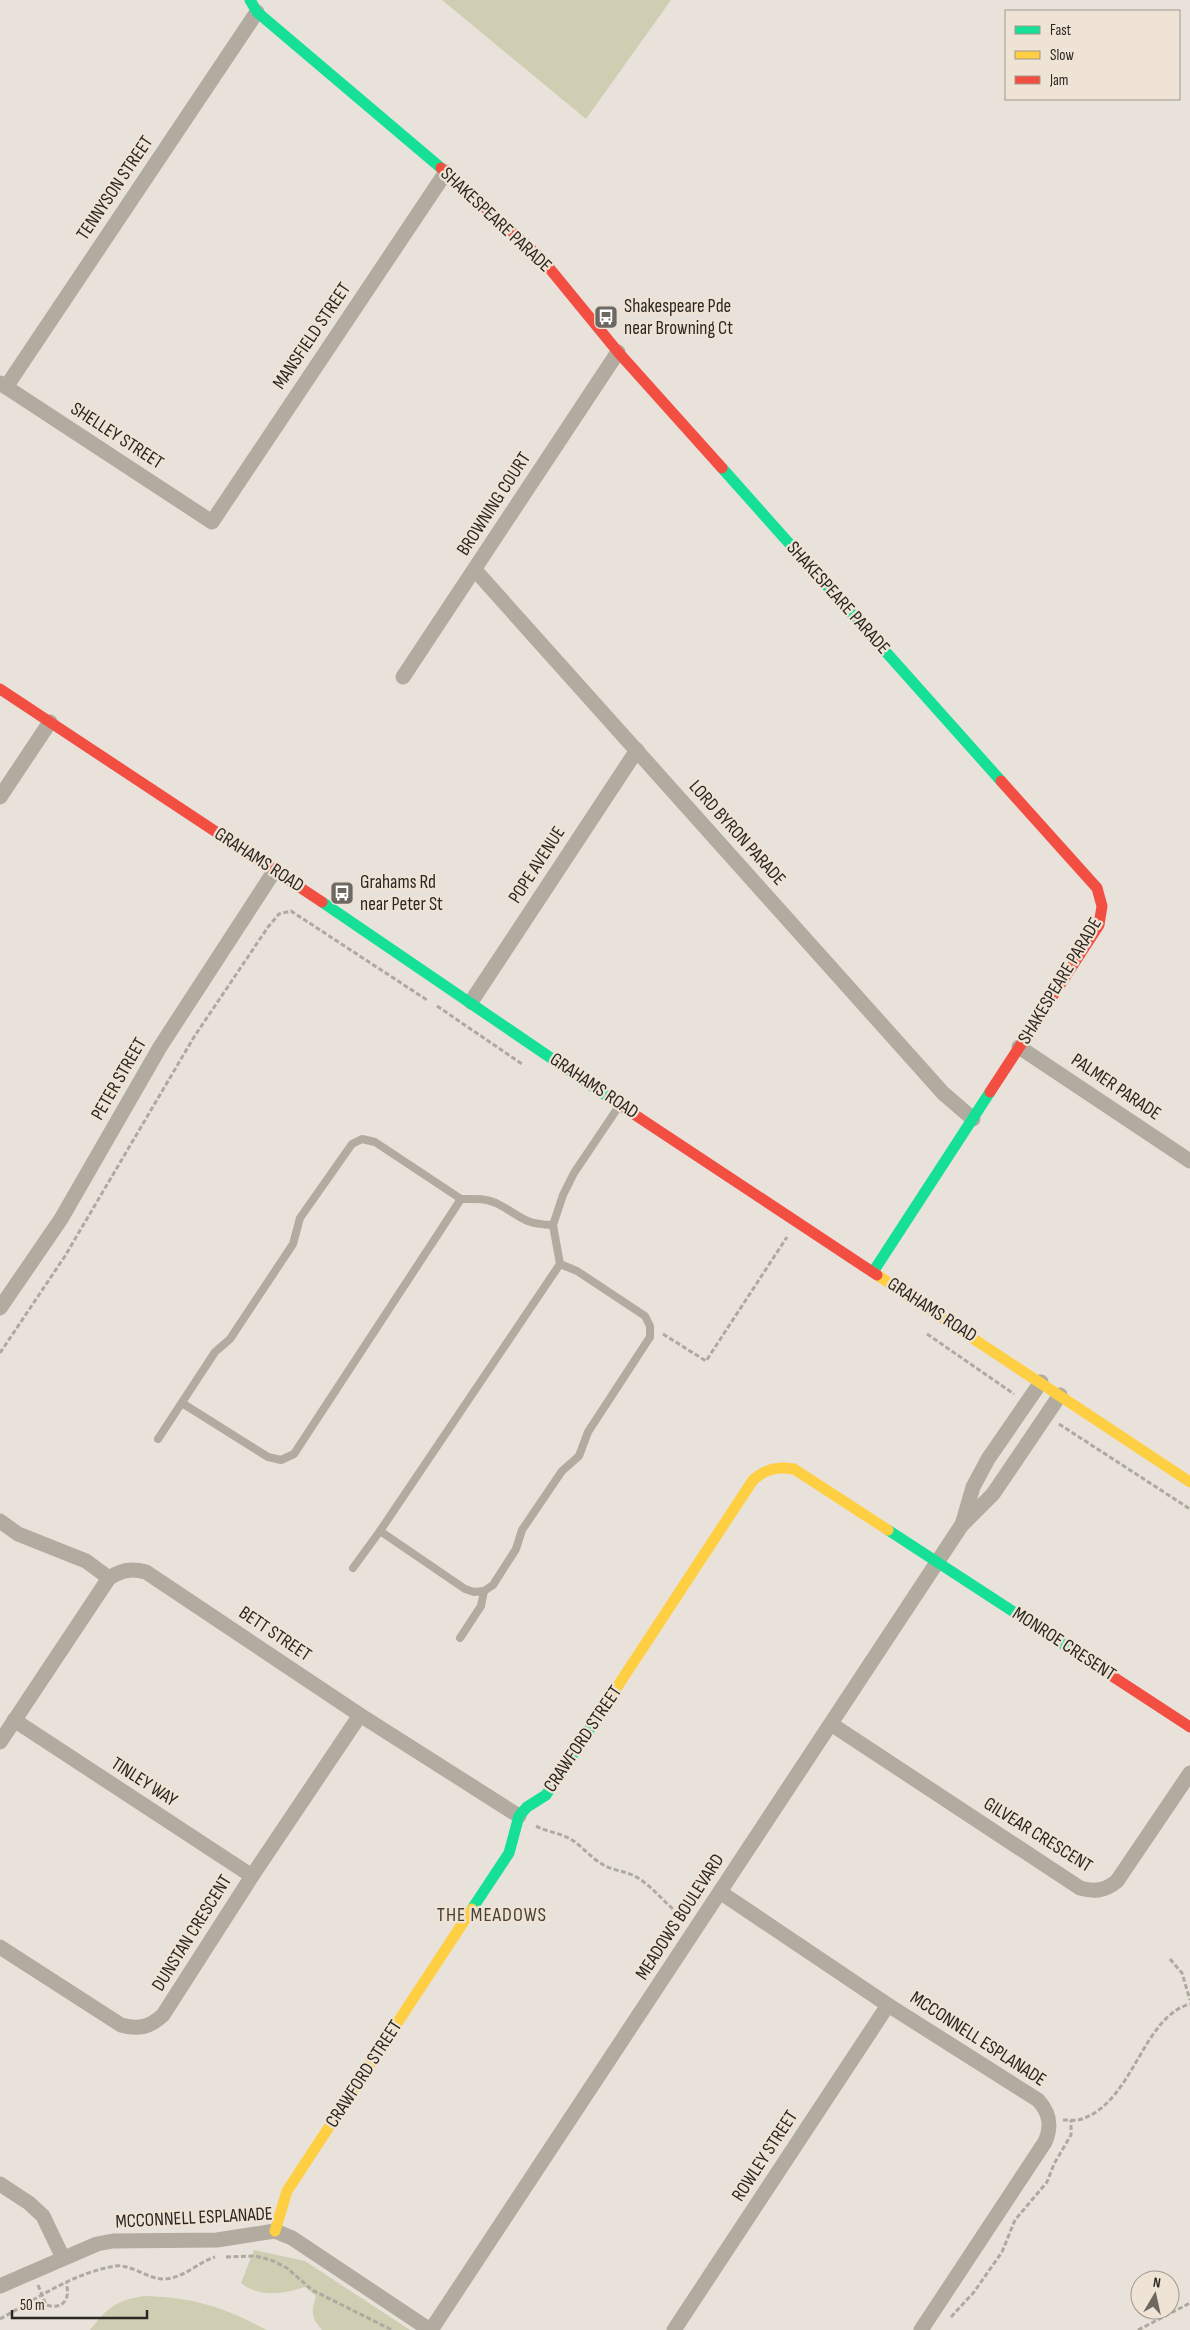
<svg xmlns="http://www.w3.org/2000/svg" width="1190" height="2330" font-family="'Sofia Sans Condensed',sans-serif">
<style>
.green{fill:#cfceb2}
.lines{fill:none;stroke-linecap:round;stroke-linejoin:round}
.path{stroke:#aeaaa0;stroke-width:3;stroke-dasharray:5 2.5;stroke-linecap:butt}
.lane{stroke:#b1aba0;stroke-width:8}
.street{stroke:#b1aba0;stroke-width:15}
.fast{stroke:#16e098;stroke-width:11}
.slow{stroke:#ffcf43;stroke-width:11}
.jam{stroke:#f24e42;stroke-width:11}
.labels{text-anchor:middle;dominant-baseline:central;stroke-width:4.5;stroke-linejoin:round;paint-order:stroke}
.street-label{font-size:19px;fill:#2b2722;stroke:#efe3d5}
.poi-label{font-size:19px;fill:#2b2722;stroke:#efe3d5;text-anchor:start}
.neighbourhood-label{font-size:20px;letter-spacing:1px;fill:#4a4035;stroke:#efe3d5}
</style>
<rect width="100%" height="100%" fill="#e9e2db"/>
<g class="green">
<polygon points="442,0 671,0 586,119"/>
<path d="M254 2250 305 2261 410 2330H322C311 2318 311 2311 316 2296L305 2287C283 2294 260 2298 241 2283Z"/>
<path d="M143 2296C193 2297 223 2307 267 2330H90C107 2308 115 2301 143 2296Z"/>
</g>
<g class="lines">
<g class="path">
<polyline points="437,1006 522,1064"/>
<polyline points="663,1334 706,1361 787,1237"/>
<polyline points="927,1334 1014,1394"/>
<polyline points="0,1353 65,1256 194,1037 268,927 279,914 291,911 427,1000"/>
<polyline points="1059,1424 1190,1509"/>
<path d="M536 1826C547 1832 561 1833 572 1840 583 1847 591 1858 602 1864 613 1871 627 1871 638 1878 656 1889 667 1907 685 1918"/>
<polyline points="1170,1959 1182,1973 1190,2000"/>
<path d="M1063 2120C1069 2120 1076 2121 1082 2119 1134 2101 1142 2017 1190 2004"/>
<polyline points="226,2257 255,2256 271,2260 287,2268 312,2290 392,2330"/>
<path d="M38 2285 46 2305C63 2310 71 2299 66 2283"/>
<polyline points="951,2317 974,2292 1002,2252 1015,2220 1047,2182 1054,2164 1071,2135 1071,2120"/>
<path d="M0 2319C36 2299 73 2273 115 2266 131 2264 146 2278 162 2279 184 2279 196 2263 215 2257"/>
<polyline points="1138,2330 1190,2303"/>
</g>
<g class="lane">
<polyline points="560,1264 380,1531 465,1589 474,1592 484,1591 493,1585 516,1549 522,1530 562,1471 579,1456 588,1432 650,1337 650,1326 645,1316 577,1271 560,1264 553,1225 563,1195 574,1173 619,1106"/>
<path d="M182 1403 268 1457 281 1460 294 1454 461 1199C473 1199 485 1198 496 1203 522 1216 521 1224 553 1225"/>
<polyline points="158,1439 215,1352 230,1339 293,1244 300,1218 352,1144 362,1139 375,1142 461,1199"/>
<polyline points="353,1568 380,1531"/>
<polyline points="460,1638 481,1606 484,1591"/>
</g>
<g class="street">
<polyline points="0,383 212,522 446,172"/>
<polyline points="6,387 257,12"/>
<polyline points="475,570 943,1093 973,1119"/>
<polyline points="403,677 618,352"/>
<polyline points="0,797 50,722"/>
<polyline points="471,1002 637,750"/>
<polyline points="1019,1047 1190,1161"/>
<polyline points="0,1308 61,1219 160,1047 275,870"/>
<path d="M0 1521 18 1534 86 1561 109 1578C122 1570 131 1568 146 1572L360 1715 519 1816"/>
<polyline points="962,1525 973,1487 988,1459 1041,1382"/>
<polyline points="14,1720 252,1876"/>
<path d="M831 1724 1080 1888C1094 1892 1105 1891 1117 1881L1190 1773"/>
<polyline points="0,1742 109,1578"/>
<path d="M720 1892 888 2005 1038 2100C1050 2113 1052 2126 1045 2142L921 2330"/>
<path d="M0 1947 121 2025C139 2030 150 2027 163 2015L252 1876 360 1715"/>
<polyline points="0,2184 29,2203 43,2216 63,2258"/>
<polyline points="0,2286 97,2244 113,2241 217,2240 275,2231 292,2238 430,2330"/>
<polyline points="431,2330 961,1526 993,1494 1060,1395"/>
<polyline points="674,2330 888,2005"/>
</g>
<g class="fast">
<polyline points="250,0 257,12 441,168"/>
<polyline points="722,468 1001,781"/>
<polyline points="322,902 614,1101"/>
<polyline points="873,1272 990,1092"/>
<polyline points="888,1530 1112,1676"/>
<polyline points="472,1909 509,1853 519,1816 527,1807 546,1795 602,1710"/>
</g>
<g class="slow">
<polyline points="877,1275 1190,1482"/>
<path d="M602 1710 753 1480C766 1469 777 1466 794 1469L888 1530"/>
<polyline points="275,2231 287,2191 472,1909"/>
</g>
<g class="jam">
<polyline points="441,168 541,258 618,352 722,468"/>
<polyline points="0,689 322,902"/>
<polyline points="990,1092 1099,925 1102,906 1097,888 1001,781"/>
<polyline points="614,1101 877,1275"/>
<polyline points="1112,1676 1190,1727"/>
</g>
</g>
<defs>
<g id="bus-square" transform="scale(1.25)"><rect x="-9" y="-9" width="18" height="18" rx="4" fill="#6e6863" stroke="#efe3d5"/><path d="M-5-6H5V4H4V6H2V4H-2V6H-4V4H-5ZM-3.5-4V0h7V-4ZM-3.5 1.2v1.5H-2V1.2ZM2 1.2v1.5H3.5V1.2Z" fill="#fff"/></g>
</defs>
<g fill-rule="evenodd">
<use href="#bus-square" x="606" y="317"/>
<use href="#bus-square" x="342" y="893"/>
</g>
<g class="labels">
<g class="street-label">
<text transform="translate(115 188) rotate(-56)">TENNYSON STREET</text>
<text transform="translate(496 220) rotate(43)">SHAKESPEARE PARADE</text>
<text transform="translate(312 336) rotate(-56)">MANSFIELD STREET</text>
<text transform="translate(117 436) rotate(33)">SHELLEY STREET</text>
<text transform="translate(494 504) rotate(-57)">BROWNING COURT</text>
<text transform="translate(838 598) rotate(48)">SHAKESPEARE PARADE</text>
<text transform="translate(737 833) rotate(48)">LORD BYRON PARADE</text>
<text transform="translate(259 860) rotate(33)">GRAHAMS ROAD</text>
<text transform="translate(537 865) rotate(-57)">POPE AVENUE</text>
<text transform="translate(1060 981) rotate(-59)">SHAKESPEARE PARADE</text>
<text transform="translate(119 1079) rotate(-60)">PETER STREET</text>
<text transform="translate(594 1086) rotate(34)">GRAHAMS ROAD</text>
<text transform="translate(1116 1087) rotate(34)">PALMER PARADE</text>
<text transform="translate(932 1310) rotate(33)">GRAHAMS ROAD</text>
<text transform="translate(275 1634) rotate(34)">BETT STREET</text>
<text transform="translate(1064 1644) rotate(33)">MONROE CRESENT</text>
<text transform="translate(583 1739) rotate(-56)">CRAWFORD STREET</text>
<text transform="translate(144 1782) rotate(33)">TINLEY WAY</text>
<text transform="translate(1038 1835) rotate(32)">GILVEAR CRESCENT</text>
<text transform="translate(680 1917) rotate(-57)">MEADOWS BOULEVARD</text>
<text transform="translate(192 1933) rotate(-58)">DUNSTAN CRESCENT</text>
<text transform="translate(978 2039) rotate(33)">MCCONNELL ESPLANADE</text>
<text transform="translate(364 2074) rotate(-57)">CRAWFORD STREET</text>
<text transform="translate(765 2156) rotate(-57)">ROWLEY STREET</text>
<text transform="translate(194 2218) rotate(-3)">MCCONNELL ESPLANADE</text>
</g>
<g class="poi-label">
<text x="624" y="306">Shakespeare Pde<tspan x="624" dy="22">near Browning Ct</tspan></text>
<text x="360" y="882">Grahams Rd<tspan x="360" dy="22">near Peter St</tspan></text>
</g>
<g class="neighbourhood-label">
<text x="492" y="1915">THE MEADOWS</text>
</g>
</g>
<rect x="1005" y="10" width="175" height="90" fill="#efe3d5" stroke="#a1988d"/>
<rect x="1015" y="26" width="25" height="8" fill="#16e098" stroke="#a1988d"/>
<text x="1050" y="35" font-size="15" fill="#2b2722">Fast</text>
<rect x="1015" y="51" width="25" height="8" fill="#ffcf43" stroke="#a1988d"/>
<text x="1050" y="60" font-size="15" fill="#2b2722">Slow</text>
<rect x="1015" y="76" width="25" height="8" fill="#f24e42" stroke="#a1988d"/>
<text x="1050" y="85" font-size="15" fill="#2b2722">Jam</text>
<g transform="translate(1155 2295) rotate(9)"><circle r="24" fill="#efe3d5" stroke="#a1988d"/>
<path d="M0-4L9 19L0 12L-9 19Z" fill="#6e6863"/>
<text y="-8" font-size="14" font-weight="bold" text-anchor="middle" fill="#2b2722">N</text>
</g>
<path d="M12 2310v8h135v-8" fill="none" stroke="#2b2722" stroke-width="2.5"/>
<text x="20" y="2310" font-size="15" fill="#2b2722" stroke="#efe3d5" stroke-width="4" paint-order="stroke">50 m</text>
</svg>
